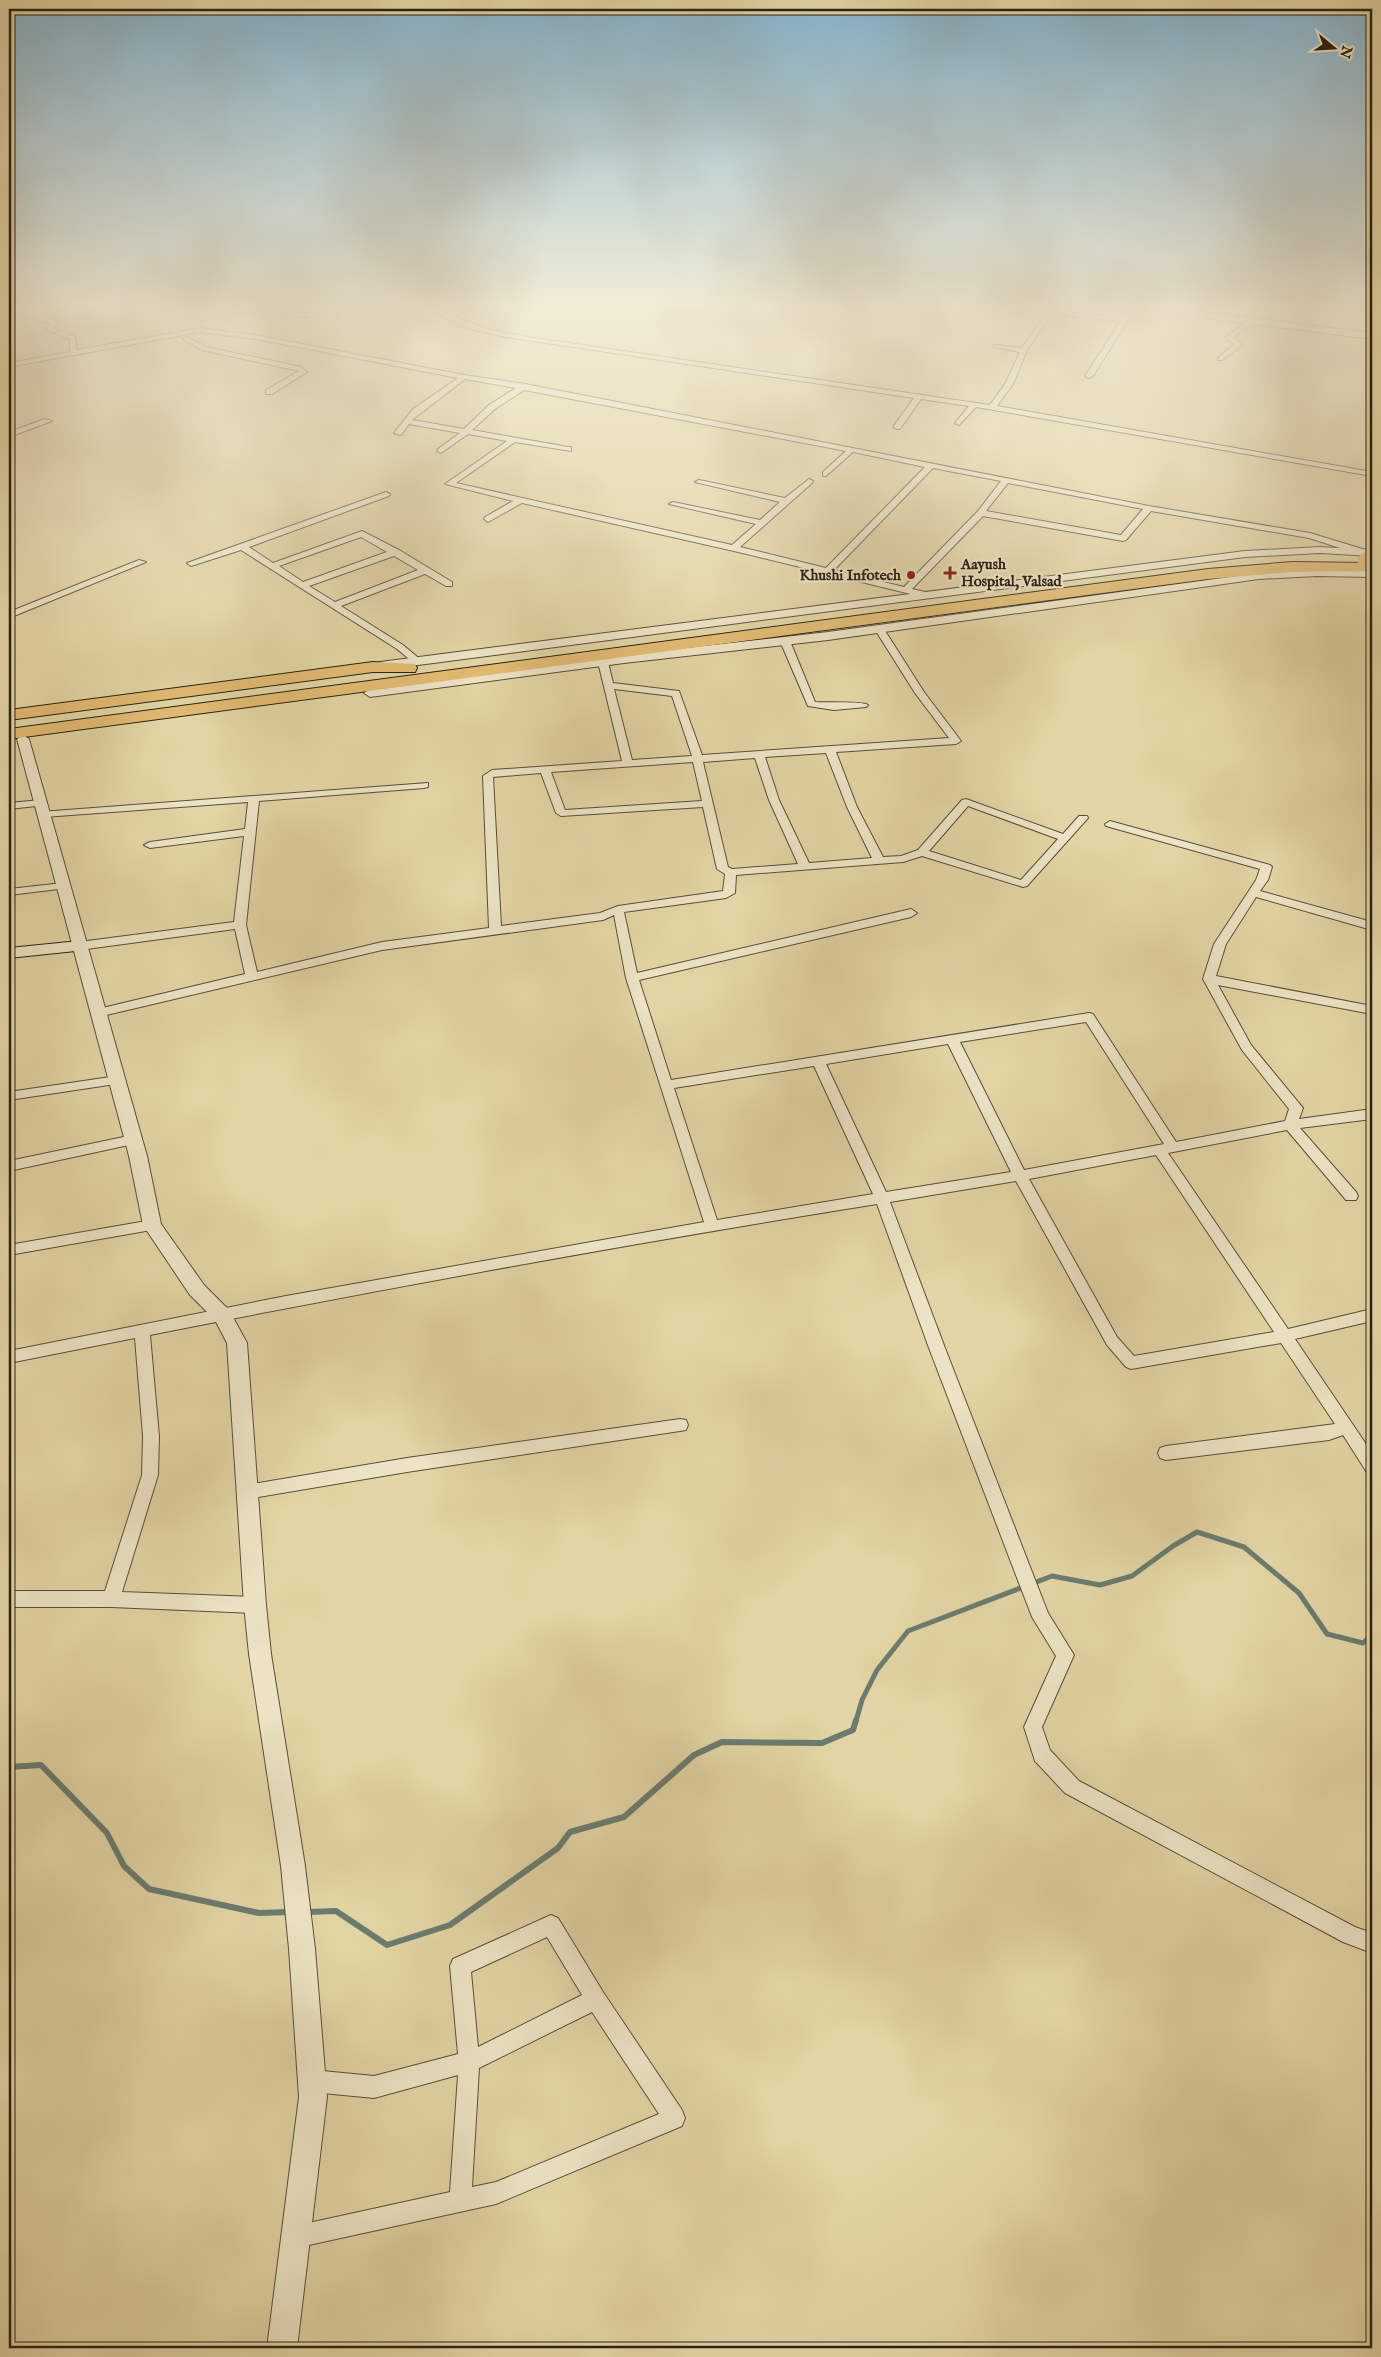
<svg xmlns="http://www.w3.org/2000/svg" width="1381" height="2357" font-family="'IM FELL English',serif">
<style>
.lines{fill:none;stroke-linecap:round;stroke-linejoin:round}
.stream-far1{stroke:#6b7c6f;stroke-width:5}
.stream{stroke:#6b7c6f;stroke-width:6}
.minor-casing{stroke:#594e3a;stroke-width:2}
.tertiary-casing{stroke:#594e3a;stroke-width:2}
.secondary-casing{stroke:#2b2216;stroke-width:2}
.trunk-casing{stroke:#2b2216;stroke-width:2}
.minor{fill:#ece3c4;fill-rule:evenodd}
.tertiary{fill:#ece3c4;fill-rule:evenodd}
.secondary{fill:#ece3c4;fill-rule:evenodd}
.trunk{fill:#e1ba72;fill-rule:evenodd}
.trunk-bridge-casing{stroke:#2b2216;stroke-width:19;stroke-linecap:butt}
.trunk-bridge{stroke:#e1ba72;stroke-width:17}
.poi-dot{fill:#8f2418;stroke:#ece3c4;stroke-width:2}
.labels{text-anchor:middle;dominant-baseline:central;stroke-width:4.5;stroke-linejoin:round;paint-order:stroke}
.far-poi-label{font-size:15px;font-weight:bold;fill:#2b2216;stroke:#ece3c4;text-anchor:start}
</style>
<rect width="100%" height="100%" fill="#e2d4a4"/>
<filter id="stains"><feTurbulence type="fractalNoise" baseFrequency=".004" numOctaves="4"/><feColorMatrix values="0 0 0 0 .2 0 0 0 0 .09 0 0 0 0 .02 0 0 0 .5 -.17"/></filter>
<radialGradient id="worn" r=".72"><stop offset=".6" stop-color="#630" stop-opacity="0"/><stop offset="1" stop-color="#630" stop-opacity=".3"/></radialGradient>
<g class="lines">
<polyline class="stream-far1" points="856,1721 862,1700 877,1670 908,1631 1052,1576 1100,1585 1132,1576 1173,1546 1197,1532 1244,1547 1299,1593 1327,1634 1363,1643 1372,1635"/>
<g class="stream">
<polyline points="9,1767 41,1765 107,1833 124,1866 149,1889 259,1913 289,1912"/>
<polyline points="307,1912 336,1911 387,1945 450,1925 558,1848 570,1832 624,1817 694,1755 722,1742 822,1743 853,1730 856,1720"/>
</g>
<g class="minor-casing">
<g id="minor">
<path d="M9 309 53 319 57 322 53 328 75 337 77 350 200 328 261 336 464 375 525 384 1149 506 1310 533 1369 551 1372 560V577L1368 574 1362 555 1309 538 1151 511 1126 540 1123 541 983 516 912 589 930 593 931 595 927 598 734 551 522 503 488 522 484 519 485 517 513 501 445 484 507 441 468 434 441 453 437 451 438 449 460 433 409 424 401 435 394 433 413 409 458 378 261 340 200 332 9 367V363L70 352V339L47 330 50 323 9 313ZM465 379 516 388 489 405 464 429 412 420ZM524 390 846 451 823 472V476H826L853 452 925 467 826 568 740 547 812 483 813 481 809 479 785 498 699 480 695 482 780 502 760 520 673 502 669 504 756 524 732 545 456 483 515 442 571 451V447H568L472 430 495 409ZM933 468 1001 481 978 511 904 587 834 570ZM1008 483 1143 509 1121 535 986 511Z"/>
<path d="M242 309 293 314 331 309H347C331 319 257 321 242 309Z"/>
<path d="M435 309H442L446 312 478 309 450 315 487 329 528 337 990 405 1005 384 1020 352 994 347V345L1022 348 1049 309 1122 319 1129 309H1135L1093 376 1089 378 1085 376 1120 322 1052 313 1027 350 1013 384 997 406 1372 472V476L976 407 959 425 955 423 969 406 921 399 900 429H897L893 427 914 398 506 337C483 332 450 327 435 309Z"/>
<polygon points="1250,320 1255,321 1233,338 1242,343 1242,345 1222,360 1218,360 1218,358 1235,344 1226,339 1226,337"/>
<polygon points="186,337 206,347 301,367 307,372 272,394 266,394 266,390 299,371 202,350 184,340 184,338"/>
<polygon points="45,419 52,421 9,437 9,432"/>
<path d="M386 492 390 494 389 496 249 547 273 563 362 531 399 550 452 582V586H446L425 574 341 606 403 645 421 660V664H415L397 649 241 550 191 566 187 563ZM361 537 387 552 303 582 279 566ZM394 556 418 570 335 602 309 586Z"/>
<polygon points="139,560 146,562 9,618 9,612"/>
<path d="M879 625 882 626 924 692 961 741 956 744 836 752 857 807 883 857 901 856 918 850 962 800 966 799 1063 834 1079 816H1087L1088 818 1027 886 1023 887 922 856 903 862 736 875 735 893 726 898 624 912 637 973 911 909 917 913 911 917 639 980 671 1080 1089 1013 1093 1014 1176 1142 1285 1121 1289 1109 1242 1050 1203 979 1214 944 1256 880 1260 869 1106 826 1105 824 1110 821 1270 865 1272 867 1268 880 1260 891 1372 922V930L1256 897 1226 944 1216 976 1372 1006V1014L1218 985 1251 1045 1303 1108 1299 1119 1372 1109V1119L1300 1128 1356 1192 1358 1196 1356 1200H1346L1287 1130 1168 1153 1288 1329 1372 1309V1321L1295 1339 1372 1453V1473L1366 1471 1343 1435 1329 1440 1166 1460 1160 1458 1158 1453 1160 1448 1166 1446 1335 1424 1281 1343 1131 1369 1126 1367 1107 1345 1016 1181 890 1202 945 1348 1048 1613 1074 1655 1042 1727 1050 1750 1079 1781 1355 1927 1372 1933V1953L1343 1942 1065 1793 1035 1761 1024 1727 1056 1656 1032 1617 929 1348 877 1204C634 1243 391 1287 150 1335L159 1436 158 1475 122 1592 255 1597 261 1600 264 1605 261 1610 255 1613 111 1607H9V1591H105L142 1475 143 1436 135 1338 9 1363V1351L286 1296 704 1222 626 978 614 915 603 920 382 950 98 1017 92 1013 94 1010 245 974 235 929 79 950 73 946 79 942 234 922 244 836 150 848 144 845 150 842 245 829 248 802 44 817 40 816V812L428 783V787L424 788 259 801 246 925 257 972 382 942 489 928 483 776 492 770 622 761 598 662 600 660 608 662 613 683 679 691 702 755 949 738 915 693 874 628ZM614 689 672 696 692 756 632 760ZM826 753 847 807 872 858 809 863 779 800 765 757ZM755 758 769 800 798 864 732 869 728 867 703 762ZM693 762 702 801 565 810 551 772ZM541 773 556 813 561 816 703 807 717 869 725 874 723 891 618 906 600 913 501 926 493 777ZM968 806 1058 839 1021 880 929 851ZM1086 1022 1164 1144 1024 1170 960 1042ZM948 1044 1011 1172 886 1192 826 1064ZM814 1066 873 1194 717 1220 674 1088ZM1156 1155 1274 1332 1134 1356 1117 1337 1029 1179Z"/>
<path d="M782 639 790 641 815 702C825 703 863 701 868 705L866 707 834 710 808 706 780 641Z"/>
<polygon points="41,800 46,803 45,805 9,809 9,803"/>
<polygon points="63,883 67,884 69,886 67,888 9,895 9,889"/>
<polygon points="117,1076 123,1080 122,1083 9,1100 9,1092"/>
<polygon points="133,1135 140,1140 138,1143 9,1171 9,1161"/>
<polygon points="152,1220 157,1221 159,1225 157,1229 9,1255 9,1245"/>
<polygon points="680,1419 686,1420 688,1425 686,1430 680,1431 407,1472 247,1499 241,1497 239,1492 241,1487 247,1485 407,1458"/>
<path d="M551 1915 558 1918 603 1992 682 2110 685 2118 682 2126 496 2204 295 2248 287 2245 284 2237 287 2229 295 2226 450 2192 458 2075 374 2098 312 2092 305 2088 301 2081 305 2074 312 2070 374 2076 458 2054 450 1966 453 1959ZM547 1937 582 1995 478 2047 471 1972ZM592 2012 659 2114 496 2182 472 2187 479 2068Z"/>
</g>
</g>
<g class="tertiary-casing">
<g id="tertiary">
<polygon points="1156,309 1178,309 1372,333 1372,339 1160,312"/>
<polygon points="1320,547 1372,550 1372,556 1320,553 1245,557 380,670 374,666 380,662 1245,551"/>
<polygon points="1317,570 1372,571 1372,577 1317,576 1259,579 828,640 624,663 370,697 364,693 370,689 624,655 828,632 1259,573"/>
<polygon points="23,735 29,739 147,1156 161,1224 204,1285 229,1310 247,1343 266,1605 271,1654 305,1866 315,1949 327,2097 297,2348 267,2348 299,2097 289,1949 281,1866 249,1654 244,1605 227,1343 215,1320 190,1295 143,1225 129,1156 17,739"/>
</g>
</g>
<g class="secondary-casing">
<polygon id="secondary" points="79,941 85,942 88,946 85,950 9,958 9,948"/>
</g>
<g class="trunk-casing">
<g id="trunk">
<polygon points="1292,562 1368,563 1372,565 1372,571 1292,572 1208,579 9,739 9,729 1208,569"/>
<polygon points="373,662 415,664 417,668 415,672 373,672 9,720 9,710"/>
</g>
</g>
<use href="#minor" class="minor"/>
<use href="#tertiary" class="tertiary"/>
<use href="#secondary" class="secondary"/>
<use href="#trunk" class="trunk"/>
<g class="trunk-bridge-casing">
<polyline id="trunk-bridge" points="1366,561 1372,561"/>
</g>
<use href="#trunk-bridge" class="trunk-bridge"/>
</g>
<linearGradient id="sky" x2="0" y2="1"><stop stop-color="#87b6d0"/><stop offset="0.48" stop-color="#f2ecd6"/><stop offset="1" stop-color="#f2ecd6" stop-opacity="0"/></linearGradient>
<rect width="1381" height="639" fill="url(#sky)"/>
<g class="poi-dot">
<path d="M947.5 565.5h5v5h5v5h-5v5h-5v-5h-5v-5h5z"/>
<circle cx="911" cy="575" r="5"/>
</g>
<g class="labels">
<g class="far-poi-label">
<text x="961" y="564">Aayush<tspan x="961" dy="17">Hospital, Valsad</tspan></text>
<text x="901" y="575" text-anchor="end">Khushi Infotech</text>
</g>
</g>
<rect width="1381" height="2357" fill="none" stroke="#e2d4a4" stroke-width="30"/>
<rect x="10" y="10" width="1361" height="2337" fill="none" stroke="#2b2216" stroke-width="2.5"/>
<rect x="15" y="15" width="1351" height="2327" fill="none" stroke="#2b2216"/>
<g transform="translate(1334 48) rotate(108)" stroke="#ece3c4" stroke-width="4" paint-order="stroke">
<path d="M0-4L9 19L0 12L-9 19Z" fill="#2b2216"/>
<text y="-8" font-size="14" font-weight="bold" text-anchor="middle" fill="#2b2216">N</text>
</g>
<rect width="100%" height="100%" filter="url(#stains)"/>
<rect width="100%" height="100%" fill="url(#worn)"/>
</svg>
